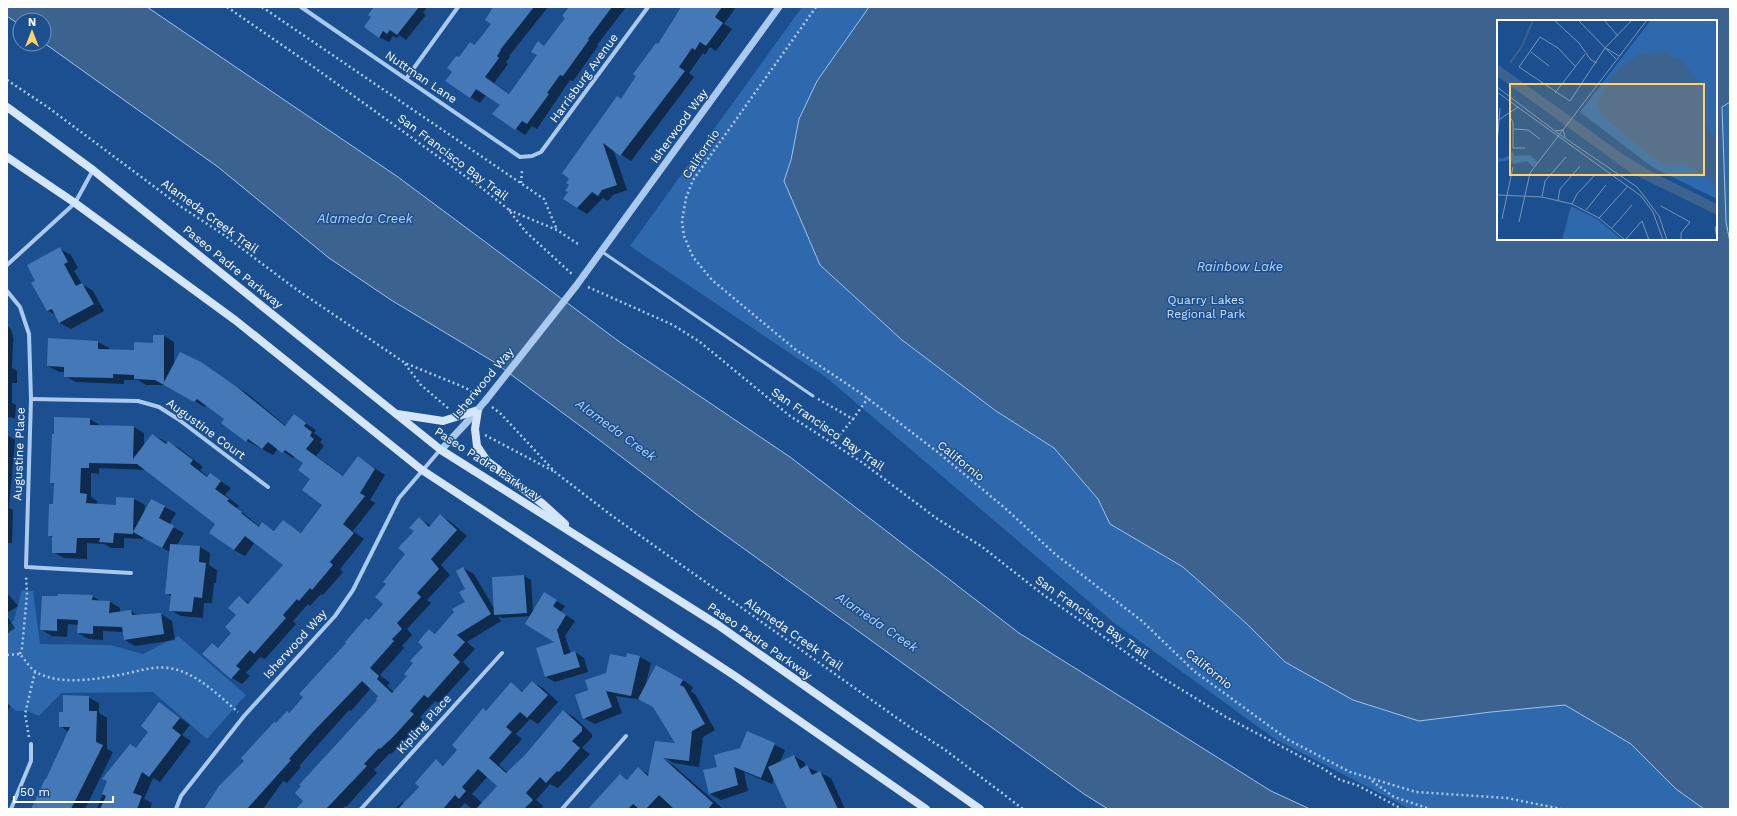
<svg xmlns="http://www.w3.org/2000/svg" width="1737" height="816" font-family="'Work Sans',sans-serif">
<style>
.green{fill:#2e69ad;fill-rule:evenodd}
.water{fill:#3c6290;stroke:#9cc4f0;fill-rule:evenodd}
.shadow{fill:#0007;fill-rule:evenodd}
.building{fill:#4478b7}
.lines{fill:none;stroke-linecap:round;stroke-linejoin:round}
.path{stroke:#a9c9ee;stroke-width:2.5;stroke-dasharray:2 3;stroke-linecap:butt}
.service{stroke:#a9c9ee;stroke-width:3}
.minor{stroke:#a9c9ee;stroke-width:4}
.tertiary{stroke:#a9c9ee;stroke-width:7}
.secondary{stroke:#d6e6fa;stroke-width:8}
.tertiary-bridge{stroke:#a9c9ee;stroke-width:7}
.labels{text-anchor:middle;dominant-baseline:central;stroke-width:3;stroke-linejoin:round;paint-order:stroke}
.street-label{font-size:12px;fill:#fff;stroke:#1b4f8f}
.park-label{font-size:12px;fill:#cfe3fa;stroke:#1b4f8f}
.water-label{font-size:13px;font-style:italic;fill:#b5d3f5;stroke:#1b4f8f}
.inset-river{fill:none;stroke:#3c6290;stroke-width:2}
.inset-road{fill:none;stroke:#7695bc;stroke-width:1}
.view{fill:#ffd166;fill-opacity:0.15;stroke:#ffd166;stroke-width:2}
.inset-edge{fill:none;stroke:#fff;stroke-width:2}
</style>
<rect width="100%" height="100%" fill="#1b4f8f"/>
<g class="green">
<path d="M802 7H1730V809H1410L1275 739 1113 622 827 378 630 246ZM1498 21H1716V239H1498Z"/>
<polygon points="22,590 33,591 40,644 110,645 143,654 178,636 246,695 207,739 153,692 61,693 39,716 27,711 16,711 7,702 7,626 14,620"/>
</g>
<g class="water">
<polygon points="7,7 147,7 398,177 621,343 790,457 1019,633 1271,791 1310,809 1108,809 1084,794 700,517 602,442 494,362 391,300 329,258 218,167 44,43 44,20 20,20 20,25 7,16"/>
<path d="M869 7H1730V102L1722 107 1726 222 1730 242V809H1704L1676 789 1631 744 1565 705 1491 712 1419 721 1353 700 1285 662 1247 624 1183 567 1110 524 1098 499 1054 448 996 411 902 340 820 265 784 181 791 160 799 119 817 81ZM1498 21H1716V239H1498Z"/>
</g>
<g class="shadow">
<polygon points="377,7 427,7 423,13 426,15 406,40 399,35 397,38 393,36 389,42 379,37 372,17"/>
<polygon points="494,7 548,7 509,56 510,57 506,62 508,64 494,83 510,94 566,17 571,7 626,7 597,45 598,46 573,81 570,80 537,129 532,126 525,135 494,114 501,105 486,95 480,103 470,97 453,72 459,58 475,46 493,24"/>
<polygon points="682,7 736,7 724,24 732,29 716,51 710,47 705,55 703,53 689,73 694,77 631,161 613,149 627,190 613,195 608,201 603,198 587,214 577,208 569,192 570,179 563,173 617,97 621,100 672,25 670,24"/>
<polygon points="60,249 71,255 78,268 74,271 82,284 93,291 104,311 71,329 60,323 56,315 48,311 38,295 36,281"/>
<polygon points="7,326 11,329 14,341 13,341 12,368 17,371 17,383 12,383 12,403 16,405 15,418 7,417"/>
<polygon points="164,336 174,342 174,365 200,363 248,394 286,426 294,416 316,430 314,433 322,439 320,442 324,446 316,456 344,476 358,457 385,475 370,500 375,503 353,531 364,539 340,569 343,572 323,595 321,594 310,606 308,604 293,621 296,624 265,659 260,657 246,673 250,676 242,684 232,678 203,654 212,644 219,648 232,633 237,615 239,597 249,603 284,565 255,542 245,556 234,550 217,524 146,470 99,468 99,474 91,473 91,497 97,501 97,505 117,506 134,499 145,505 144,513 151,500 176,513 169,525 184,533 177,545 200,547 210,553 209,565 217,570 216,583 214,583 212,603 204,603 203,618 181,616 170,610 171,596 166,593 170,552 143,537 143,539 124,538 124,548 111,548 104,544 87,543 87,559 64,558 53,552 53,538 49,535 54,505 55,485 51,482 55,435 90,419 101,426 134,427 144,433 144,446 152,435 179,448 203,467 200,470 208,477 210,474 231,488 225,495 239,506 237,508 260,527 263,524 275,531 283,521 302,533 323,505 304,463 295,456 293,458 278,448 273,455 247,441 222,423 225,419 207,405 205,407 166,385 146,385 138,380 124,380 124,384 76,382 65,376 65,372 59,372 48,366 49,339 98,342 109,348 109,350 135,351 154,344"/>
<polygon points="7,435 15,440 9,508 13,510 12,543 7,543"/>
<polygon points="441,516 451,522 467,536 441,565 450,575 427,600 431,603 407,629 412,635 402,646 404,648 380,675 390,683 387,686 394,692 408,676 425,647 430,630 436,634 466,603 463,568 474,574 495,610 524,576 531,580 533,612 553,599 565,606 561,612 575,621 565,636 571,654 575,652 584,658 588,672 555,682 546,677 557,643 531,616 502,618 498,616 501,621 467,642 475,649 463,662 470,669 439,703 435,701 420,717 424,720 403,743 391,754 390,753 374,770 377,773 346,807 345,806 342,809 297,809 379,700 380,696 371,688 351,711 349,710 299,766 301,767 287,783 283,781 263,809 210,809 245,761 276,724 289,713 384,604 388,584 407,554 419,518 431,526"/>
<polygon points="7,593 18,606 7,613"/>
<polygon points="92,596 102,602 110,602 120,608 120,613 131,611 139,616 161,614 172,621 175,640 135,646 125,640 123,632 103,631 103,640 89,639 78,633 79,625 68,624 67,637 52,636 42,630 43,597"/>
<polygon points="7,616 15,628 7,634"/>
<polygon points="627,654 640,657 651,663 645,687 683,680 693,687 691,692 695,694 715,730 703,737 699,767 674,763 663,757 663,759 673,765 723,809 589,809 620,775 628,780 639,769 650,775 656,742 677,744 654,707 642,700 616,696 622,713 595,724 584,718 590,691 607,673 627,658"/>
<path d="M532 682 543 688 558 702 538 724 530 719 516 734 522 739 499 765 508 773 526 755 563 711 574 717 592 734V737L582 748 590 754 558 788 550 784 536 800 543 806 541 809H472L465 803 459 809H395L402 802 404 803 420 786 436 761 445 766 459 750 464 733 463 732 483 709 487 712 511 684 524 692ZM488 776 498 785 482 803 472 794Z"/>
<polygon points="88,697 99,703 99,713 107,718 107,749 113,752 85,809 37,809 69,732 60,726 64,713"/>
<polygon points="159,703 190,725 182,735 191,741 160,782 153,778 144,799 152,803 150,809 97,809 108,781 137,749 150,732"/>
<polygon points="7,704 10,706 7,712"/>
<polygon points="747,732 785,750 780,762 794,756 804,762 806,767 831,778 845,809 788,809 774,778 772,784 744,772 748,791 721,800 710,794 718,768 741,749"/>
</g>
<g class="building">
<polygon points="374,7 419,7 397,35 390,30 387,34 383,31 379,38 364,27 371,17 368,15"/>
<polygon points="493,7 534,7 500,50 501,50 497,56 499,58 485,77 509,94 537,55 531,52 538,41 544,46 565,18 562,16 569,7 612,7 588,39 589,40 563,76 560,75 547,93 549,94 527,124 522,121 515,130 492,114 500,105 476,89 470,98 445,81 452,72 447,68 456,56 459,57 470,42 474,45 477,42 491,24 485,20"/>
<polygon points="681,7 722,7 715,17 723,23 706,46 700,42 695,50 692,48 679,67 685,71 620,156 603,143 617,185 602,190 598,196 592,192 577,208 563,199 568,192 565,191 569,185 566,183 569,179 562,173 617,96 621,99 636,76 633,74 656,43 658,44"/>
<polygon points="60,247 68,262 64,264 76,286 82,283 94,304 59,323 52,309 47,311 38,295 31,283 35,281 27,265"/>
<polygon points="153,335 164,335 164,382 180,352 201,362 237,387 285,426 294,414 306,423 304,426 312,432 310,436 314,439 306,449 343,476 358,456 375,469 360,493 365,496 343,524 354,533 330,562 333,565 312,590 310,588 299,601 297,599 283,615 286,618 254,654 250,650 236,666 240,669 231,679 202,654 212,643 218,648 231,633 225,627 236,615 228,608 239,596 248,604 283,565 245,536 234,550 209,533 215,524 137,464 89,463 89,468 81,468 80,493 87,494 86,503 116,505 116,497 134,498 133,532 151,499 165,506 159,518 174,526 162,548 133,532 133,534 114,533 113,543 99,542 100,538 77,538 76,553 52,553 52,536 48,536 49,504 53,504 54,483 50,483 52,434 54,434 54,417 90,418 90,425 134,426 133,459 152,434 166,444 168,441 193,460 190,464 207,477 210,473 221,481 215,489 229,499 227,501 242,512 241,513 259,527 262,522 274,531 283,520 301,533 322,505 302,490 310,479 298,470 303,463 285,450 282,453 268,442 262,449 248,439 246,442 221,423 224,419 197,399 194,402 155,380 134,379 134,375 113,374 113,378 64,377 64,367 47,366 48,338 98,341 98,349 134,350 134,342 153,343"/>
<polygon points="440,514 457,530 431,559 439,569 417,593 421,597 397,623 402,629 392,639 394,641 370,668 379,676 377,679 392,693 407,676 404,674 413,663 410,661 423,647 418,642 429,629 435,634 454,612 452,609 465,602 459,592 465,589 456,571 463,567 491,614 457,635 465,642 453,655 460,662 428,698 424,695 410,711 414,714 393,737 380,749 379,748 364,764 367,766 326,809 296,809 303,801 295,793 301,786 299,785 377,700 376,699 378,696 362,681 312,733 289,759 291,760 247,809 204,809 219,786 244,761 241,758 274,722 276,723 287,711 289,713 303,697 299,694 346,643 345,642 366,618 369,620 383,604 375,597 386,584 383,582 405,554 398,548 414,531 409,528 419,517 429,527"/>
<polygon points="170,544 200,546 199,562 206,563 202,598 194,597 192,612 169,611 171,594 165,594"/>
<polygon points="524,575 527,613 494,615 492,577"/>
<polygon points="544,592 557,600 553,606 566,615 557,630 564,655 575,651 580,667 545,677 536,648 554,642 525,624"/>
<polygon points="58,594 93,595 92,600 110,601 109,613 131,610 132,615 161,613 164,634 124,640 122,627 93,626 93,634 77,633 78,620 57,619 57,631 40,630 42,596 58,596"/>
<polygon points="627,653 640,656 631,696 606,691 612,707 583,719 575,695 588,690 585,680 606,673 610,654 626,657"/>
<polygon points="656,665 683,680 680,685 684,687 705,724 692,731 689,761 663,758 713,803 708,809 674,809 659,795 646,809 639,809 633,804 628,809 588,809 620,774 627,780 638,767 648,776 655,741 675,743 653,707 638,699"/>
<polygon points="532,681 548,695 527,718 520,712 506,727 512,732 489,758 506,773 525,755 563,710 582,727 582,731 572,741 580,748 559,772 557,771 546,783 540,777 526,793 533,800 524,809 476,809 497,786 478,769 462,787 466,791 459,799 455,795 443,809 398,809 419,787 415,783 436,759 443,766 457,750 452,745 483,708 486,711 511,682 522,692"/>
<polygon points="63,695 89,696 89,711 97,711 96,742 103,745 71,809 31,809 45,779 46,779 70,727 59,727 59,712 63,712"/>
<polygon points="159,702 180,718 172,728 181,735 149,777 142,772 133,793 142,796 137,809 100,809 106,796 102,794 107,781 102,779 130,744 136,748 148,732 141,726"/>
<polygon points="747,731 775,743 761,778 734,767 738,785 709,794 703,770 717,767 714,755 740,748"/>
<polygon points="794,755 800,769 807,765 812,775 820,771 838,809 787,809 768,767"/>
</g>
<g class="lines">
<g class="path">
<polyline points="227,7 308,63 483,189 508,209 526,232 573,275"/>
<polyline points="262,7 544,199 557,230"/>
<polyline points="816,7 693,180 686,198 682,221 684,236 693,257 712,280 796,350 862,394 940,454 1006,509 1055,554 1142,621 1194,671 1287,739 1350,772 1416,792 1507,798 1561,809"/>
<polyline points="7,80 49,108 180,206 224,235 293,287 405,363 466,388 478,397"/>
<polyline points="521,183 522,170"/>
<polyline points="509,210 557,230 578,244"/>
<polyline points="588,287 673,325 700,342 790,416 863,463 936,518 981,546 1041,593 1161,677 1226,717 1324,769 1340,780 1357,785 1402,809"/>
<polyline points="405,364 421,385 449,409"/>
<polyline points="818,399 853,419 868,398"/>
<polyline points="492,407 501,414 555,472 611,515 911,728 944,749 1023,809"/>
<polyline points="485,435 553,471"/>
<polyline points="833,443 853,419"/>
<polyline points="20,654 22,648 27,595 26,575"/>
<path d="M7 655 20 654C25 660 30 668 36 672 60 686 98 679 124 674 139 671 153 666 169 668 196 672 218 695 238 712"/>
<polyline points="29,737 25,714 35,672"/>
<polyline points="1372,781 1394,797 1430,809"/>
</g>
<polyline class="service" points="601,251 813,396"/>
<g class="minor">
<polyline points="301,7 520,157 532,156 541,152 648,7"/>
<polyline points="406,79 458,7"/>
<polyline points="7,265 75,203 93,170"/>
<polyline points="7,291 20,307 29,334 31,399 26,567 131,573"/>
<polyline points="31,399 138,401 159,407 178,419 268,487"/>
<polyline points="11,809 31,761 31,744"/>
<polyline points="176,809 181,796 244,716 335,616 353,590 399,498 440,450"/>
<polyline points="361,809 502,653"/>
<polyline points="562,809 626,736"/>
</g>
<g class="tertiary">
<polyline points="584,275 779,7"/>
<polyline points="486,400 576,286"/>
<polyline points="441,450 479,409"/>
</g>
<g class="secondary">
<polyline points="7,107 93,170 441,450 718,625 980,809"/>
<polyline points="7,157 75,203 235,320 422,470 735,676 926,809"/>
<polyline points="397,414 443,421 478,410 475,429 477,446 487,461 543,504 565,524"/>
</g>
<g class="tertiary-bridge">
<polyline points="576,286 584,275"/>
<polyline points="480,407 486,400"/>
</g>
</g>
<g class="labels">
<g class="street-label">
<text transform="translate(421 77) rotate(34)">Nuttman Lane</text>
<text transform="translate(584 78) rotate(-54)">Harrisburg Avenue</text>
<text transform="translate(679 126) rotate(-54)">Isherwood Way</text>
<text transform="translate(701 154) rotate(-56)">Californio</text>
<text transform="translate(453 157) rotate(37)">San Francisco Bay Trail</text>
<text transform="translate(210 216) rotate(36)">Alameda Creek Trail</text>
<text transform="translate(233 267) rotate(39)">Paseo Padre Parkway</text>
<text transform="translate(483 383) rotate(-50)">Isherwood Way</text>
<text transform="translate(206 429) rotate(36)">Augustine Court</text>
<text transform="translate(828 429) rotate(35)">San Francisco Bay Trail</text>
<text transform="translate(19 454) rotate(-88)">Augustine Place</text>
<text transform="translate(961 461) rotate(39)">Californio</text>
<text transform="translate(488 464) rotate(33)">Paseo Padre Parkway</text>
<text transform="translate(1092 617) rotate(35)">San Francisco Bay Trail</text>
<text transform="translate(794 634) rotate(35)">Alameda Creek Trail</text>
<text transform="translate(760 641) rotate(35)">Paseo Padre Parkway</text>
<text transform="translate(295 644) rotate(-48)">Isherwood Way</text>
<text transform="translate(1209 669) rotate(39)">Californio</text>
<text transform="translate(424 724) rotate(-48)">Kipling Place</text>
</g>
<g class="park-label">
<text x="1206" y="300">Quarry Lakes<tspan x="1206" dy="14">Regional Park</tspan></text>
</g>
<g class="water-label">
<text x="365" y="218">Alameda Creek</text>
<text x="1240" y="266">Rainbow Lake</text>
<text transform="translate(616 430) rotate(36)">Alameda Creek</text>
<text transform="translate(877 622) rotate(34)">Alameda Creek</text>
</g>
</g>
<g transform="translate(1497 20)">
<rect width="220" height="220" fill="#1b4f8f"/>
<path d="M154 0H220V179L155 147 83 92ZM15 130 18 136 33 135 41 142 36 147 30 141 17 144 13 140 0 142V136L5 139 14 134ZM74 186 100 199 125 220H65Z" fill="#2e69ad"/>
<path d="M169 31 175 37 182 38 207 66 205 76 208 102 213 112 220 118 218 163 188 143 171 145 156 138 104 94 100 85 114 57 123 48 142 34ZM0 44 127 135 155 152 220 184V195L134 153 0 56Z" fill="#3c6290"/>
<path class="inset-river" d="M13 43 25 26 36 0"/>
<path class="inset-road" d="M57 0 82 23 94 40 100 43M81 0 119 39M107 0 121 16M109 28 122 36M34 32 52 46M78 46 61 28 43 17 22 47 73 81 108 28 135 0M0 67 62 114 140 167 162 196 170 220M0 72 144 176 156 192 166 220M58 73 88 34M12 95 16 102V128H28M0 101 21 87M17 109 31 110 43 119M58 111 66 110 68 117M0 124 3 88M0 175 45 177 75 184 102 198 128 220M45 177 48 161 69 137M61 180 63 169 83 146M75 184 80 174 97 156M164 186 193 202 184 213V220M89 190 109 165M102 198 131 166M5 199 16 147M22 202 33 153 150 0M220 205 218 207 220 219M115 208 135 185M128 220 145 201 152 220"/>
<path class="view" d="M13 64H207V155H13Z"/>
<rect width="220" height="220" class="inset-edge"/>
</g>
<rect width="1737" height="816" fill="none" stroke="#ffffff" stroke-width="16"/>
<g transform="translate(32 32)"><circle r="19" fill="#1b4f8f" stroke="#7695bc"/>
<path d="M0-3L7 15L0 10L-7 15Z" fill="#ffd166"/>
<text y="-6" font-size="11" font-weight="bold" text-anchor="middle" fill="#ffffff">N</text>
</g>
<path d="M14 796v6h99v-6" fill="none" stroke="#ffffff" stroke-width="2"/>
<text x="20" y="796" font-size="12" fill="#ffffff" stroke="#1b4f8f" stroke-width="3" paint-order="stroke">50 m</text>
</svg>
